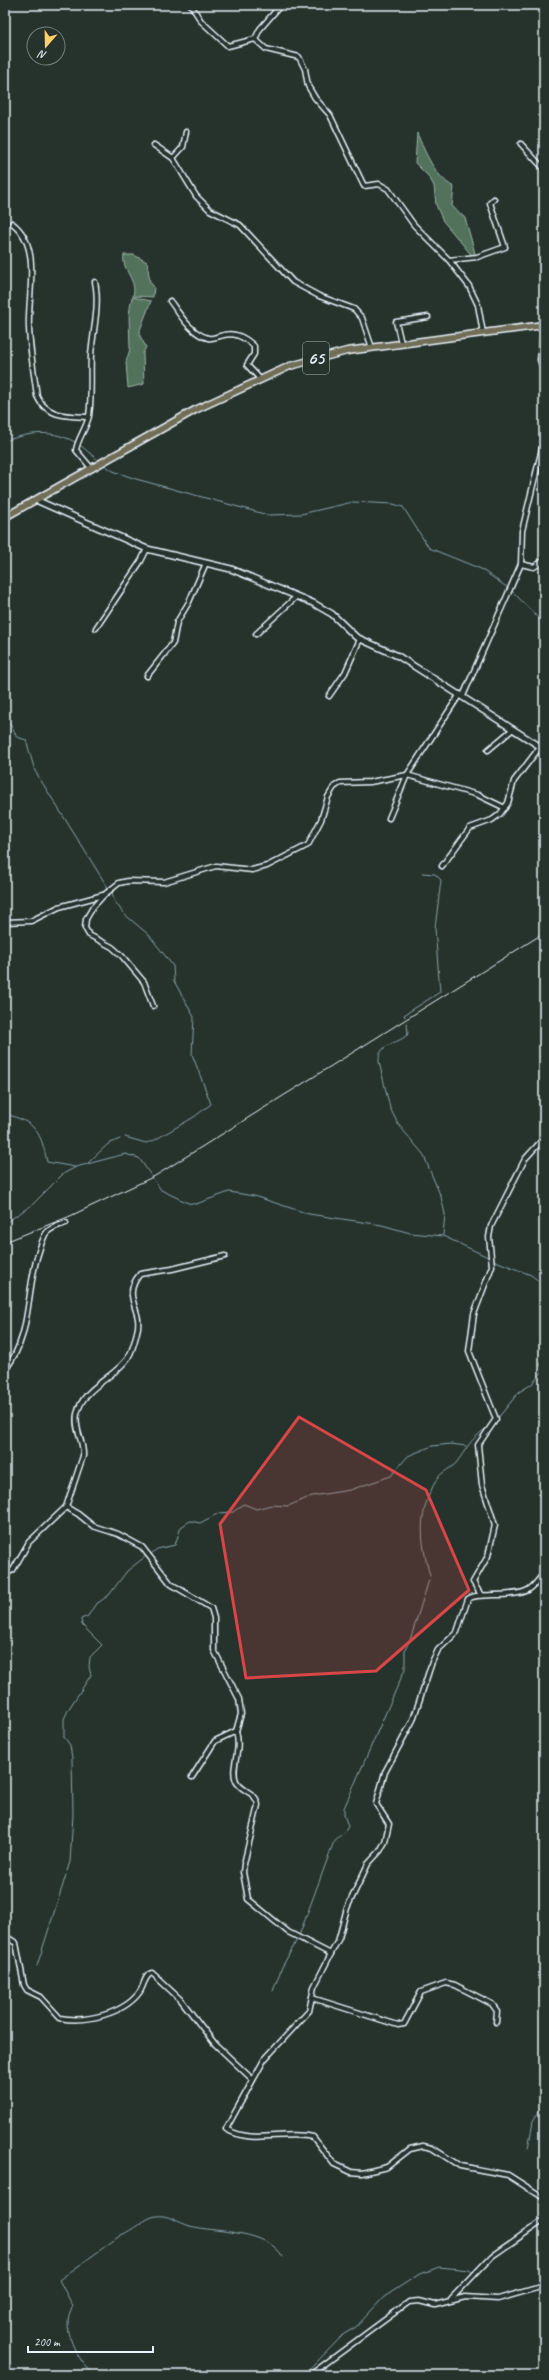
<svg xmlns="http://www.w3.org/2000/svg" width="549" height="2380" font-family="Caveat,sans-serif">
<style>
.green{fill:#52725c;stroke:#9db2aa}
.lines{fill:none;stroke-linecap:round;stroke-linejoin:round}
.stream{stroke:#8ba2a9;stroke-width:1}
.minor-casing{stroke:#e8f1f8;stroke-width:7}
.tertiary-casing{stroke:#e8f1f8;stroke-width:8}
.primary-casing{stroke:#e8f1f8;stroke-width:9}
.minor{stroke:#26332d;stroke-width:4}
.tertiary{stroke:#26332d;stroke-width:5}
.primary{stroke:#716e59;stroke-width:6}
.rail{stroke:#e8f1f8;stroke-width:1}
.marked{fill:#d94647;fill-opacity:0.2;stroke:#d94647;stroke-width:3;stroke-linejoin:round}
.labels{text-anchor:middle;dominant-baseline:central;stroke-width:3;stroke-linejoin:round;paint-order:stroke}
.shield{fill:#26332d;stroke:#aeb8bb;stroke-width:1}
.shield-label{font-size:18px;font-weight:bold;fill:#e8f1f8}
</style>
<rect width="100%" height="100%" fill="#26332d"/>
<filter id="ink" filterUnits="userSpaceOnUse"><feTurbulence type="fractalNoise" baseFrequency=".025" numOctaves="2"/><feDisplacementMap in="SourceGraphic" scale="8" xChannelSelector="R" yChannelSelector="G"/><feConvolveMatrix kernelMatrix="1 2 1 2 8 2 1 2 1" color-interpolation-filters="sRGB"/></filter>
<g filter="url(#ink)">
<g class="green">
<path d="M417 133C425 152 435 177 454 187L452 206 465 218 475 253 474 258 443 221 436 205 434 186 429 177 415 163Z"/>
<path d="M124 255H134L147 262 150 282 154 287 153 297 133 296C138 280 121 270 124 255Z"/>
<polygon points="132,297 151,301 140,330 140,336 146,347 143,353 144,384 128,388 126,362 130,349 129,314"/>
</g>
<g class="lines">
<g class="stream">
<path d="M5 441C31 432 52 429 77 443"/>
<polyline points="80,445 99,461"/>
<polyline points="103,464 113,471 136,479 268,515 301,514 353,502 393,504 403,507 429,548 481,569 508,588"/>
<polyline points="511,590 544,624"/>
<polyline points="5,715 17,737 26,740 35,771 108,888"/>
<polyline points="112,892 114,900 123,913 149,935 173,966 174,981 194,1017 192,1054 211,1104 194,1117 153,1141 146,1143 125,1137"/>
<polyline points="405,1017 404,1015 440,992 435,928 441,880 435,874 422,873"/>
<path d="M407 1023 408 1034C398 1045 378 1042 379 1062L390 1108 398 1124 423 1154 441 1197 445 1214 443 1235"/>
<path d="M5 1114C36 1122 41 1132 47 1162L75 1167"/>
<polyline points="88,1163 108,1144 120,1139"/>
<polyline points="5,1223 32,1205 63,1174 76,1167 125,1154 139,1158 161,1190 188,1203 196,1204 229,1192 254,1196 309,1214 382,1225 410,1233 443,1236 490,1258"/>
<polyline points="493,1260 531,1275 544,1285"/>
<polyline points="544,1357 540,1365 544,1371"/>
<polyline points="498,1418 519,1392 532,1384 544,1370"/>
<polyline points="151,1554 157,1549 175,1545 181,1527 190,1521 200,1523 219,1513 233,1512 244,1504 256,1509 271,1505 288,1506 312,1496 350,1490 391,1476 408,1456 432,1446 451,1444 466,1446"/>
<path d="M430 1576C420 1539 417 1513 437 1479 442 1471 451 1469 456 1463 469 1446 469 1440 488 1427"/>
<polyline points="67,1871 70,1862 73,1815 72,1758 70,1745 64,1737 64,1719 68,1710 91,1675 89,1667 90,1657 102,1645 82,1625 81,1619 88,1616 95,1605 109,1595 127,1571 146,1556"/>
<path d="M299 1936 333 1844C337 1835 345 1835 348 1826L344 1815V1808L405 1669V1650L411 1637 429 1580"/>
<polyline points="37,1966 66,1875"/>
<polyline points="273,1991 282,1967 297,1940"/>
<polyline points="528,2148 533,2122 544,2103"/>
<path d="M95 2375C77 2361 59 2327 73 2306L59 2280 121 2235C132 2231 146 2217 156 2216 168 2214 179 2223 190 2226 218 2233 267 2229 283 2257"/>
<polyline points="296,2375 309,2370 344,2334 356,2327 384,2297 418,2275 439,2267 469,2270 472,2272"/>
</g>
<g class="minor-casing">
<g id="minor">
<polyline points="191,5 201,21 228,46 255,39 266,49 299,57 305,69 308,86 315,98 330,115 364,186 379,184 388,189 414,225 449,260 469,286 478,305 483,333"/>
<polyline points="255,39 260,29 279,7"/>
<polyline points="521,144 544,169"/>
<polyline points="154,145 173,158 196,196 210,210 240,225 293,282 319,296 354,309 362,318 372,348"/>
<polyline points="173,158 183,147 186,132"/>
<path d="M12 223C43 246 27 295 29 328 30 351 34 374 37 396 46 417 68 416 88 417"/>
<polyline points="449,260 477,257 505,247 490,203 494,199"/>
<path d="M170 301C179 313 191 334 208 338 212 339 216 337 220 336 234 331 244 337 254 346V354L247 365 260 379"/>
<polyline points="544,325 540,360 544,372"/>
<polyline points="401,343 396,322 428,317"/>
<path d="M92 469 76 450C78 438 86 429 89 416 92 396 90 375 91 355 93 331 100 305 95 282"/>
<polyline points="521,564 534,567 544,560"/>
<polyline points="96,628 141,561 147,549"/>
<polyline points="256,634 296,597"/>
<polyline points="147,676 173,643 177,622 189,602 206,563"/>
<polyline points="329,696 345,673 360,639"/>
<polyline points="463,696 521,564 522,531 544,440"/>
<polyline points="488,750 513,729"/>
<polyline points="389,818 407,775 460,694"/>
<polyline points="442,866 470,828 492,820 500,814 508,803 514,781 540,747"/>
<polyline points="5,922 31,921 59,907 103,895"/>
<polyline points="153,1006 144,982 122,956 112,947 89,935 85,928 86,919 93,907 104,895 119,883 128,881 164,882 216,866 252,870 267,866 308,845 321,820 328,797 334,787 340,783 370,782 407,775 478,795 505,808"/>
<path d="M5 1370C33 1335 25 1291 39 1251 41 1245 43 1237 47 1232 52 1227 60 1225 66 1223"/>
<polyline points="66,1507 78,1514 93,1526 118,1534 142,1547 171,1584 211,1608 214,1618 214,1650 239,1699 241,1714 236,1731 215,1741 192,1777"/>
<path d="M5 1574 13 1570 29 1542 66 1507 83 1456C84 1441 74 1430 77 1414 83 1387 113 1379 128 1358 133 1350 135 1340 137 1332 144 1309 120 1298 140 1274L172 1269 225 1256"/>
<path d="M544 1574C538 1579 534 1588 526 1591 510 1598 476 1592 468 1599L457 1632 438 1650 432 1662 413 1720 385 1772 376 1804 389 1824 385 1842 380 1851 368 1864 347 1908 339 1938 314 1987 309 2011 264 2060 226 2129C253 2145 283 2130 313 2137L334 2164 351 2172 362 2173 387 2167 410 2149 423 2146 432 2148 460 2166 508 2175 544 2198"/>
<polyline points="481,1595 473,1582 488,1556 495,1525 482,1485 478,1445 496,1419 469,1351 474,1314 492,1266 489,1237 491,1226 525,1159 544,1138"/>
<path d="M236 1731C242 1752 230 1767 236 1781 241 1792 256 1791 258 1805L244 1864 243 1872 248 1899 288 1932 331 1954"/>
<path d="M5 1936 16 1943 24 1985 27 1990 41 1997 60 2018C85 2023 123 2014 139 1993 144 1987 144 1975 152 1973L181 2000 215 2044 252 2079"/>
<polyline points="312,1998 398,2025 404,2024 421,1992 446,1983 455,1985 492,2004 497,2011 496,2022"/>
<polyline points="451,2299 492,2256 544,2220"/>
<polyline points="310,2375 409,2302 419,2301 435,2305 465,2297 498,2299 544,2286"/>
</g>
</g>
<g class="tertiary-casing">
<polyline id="tertiary" points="36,500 147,549 231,569 313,603 332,614 356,637 398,656 544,749"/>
</g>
<g class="primary-casing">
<polyline id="primary" points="5,517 195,410 290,366 347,351 544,325"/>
</g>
<use href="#minor" class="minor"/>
<use href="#tertiary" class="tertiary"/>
<use href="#primary" class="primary"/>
<polyline class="rail" points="5,1242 68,1217 155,1176 544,933"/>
</g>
</g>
<path class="marked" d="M299 1417 426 1490 469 1590 376 1671 246 1678 220 1524Z"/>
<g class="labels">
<rect class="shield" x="303" y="342" width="26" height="32" rx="3"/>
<g class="shield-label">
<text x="316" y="358">65</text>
</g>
</g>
<rect width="549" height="2380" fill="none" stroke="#26332d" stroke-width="20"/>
<rect x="10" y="10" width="529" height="2360" fill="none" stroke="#e8f1f8" stroke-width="1.5" filter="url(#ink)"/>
<g transform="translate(46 46) rotate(200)"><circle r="19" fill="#26332d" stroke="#747f7e"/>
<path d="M0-3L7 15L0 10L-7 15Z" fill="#ffd166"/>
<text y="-6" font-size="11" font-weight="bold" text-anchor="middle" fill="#e8f1f8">N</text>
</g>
<path d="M28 2346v6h125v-6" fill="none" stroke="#e8f1f8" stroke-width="2"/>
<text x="34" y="2346" font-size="12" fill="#e8f1f8" stroke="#26332d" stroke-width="3" paint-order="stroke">200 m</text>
</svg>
